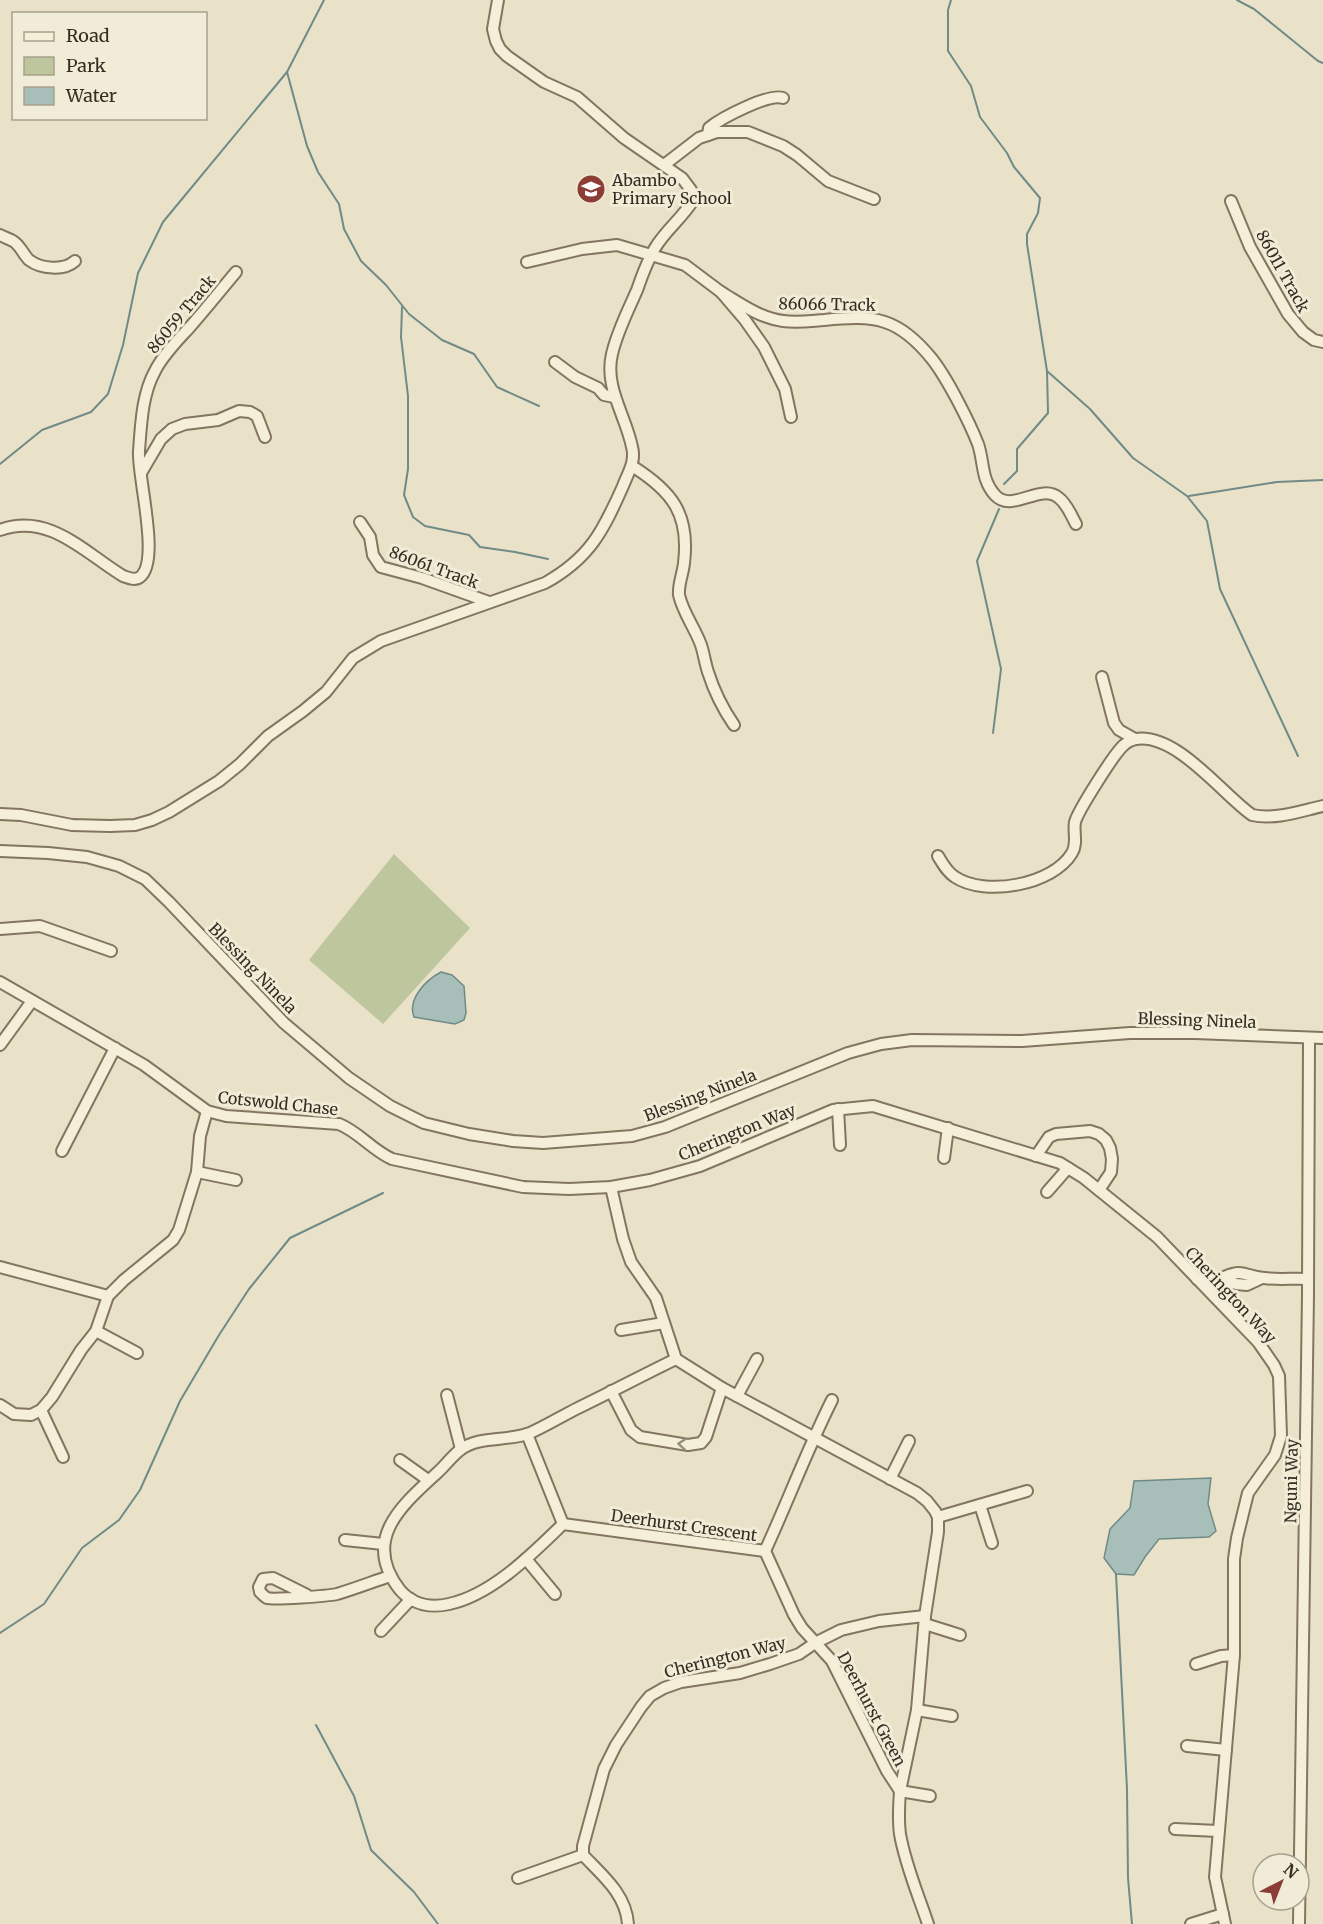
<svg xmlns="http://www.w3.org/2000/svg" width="1323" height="1924" font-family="Merriweather,serif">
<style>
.green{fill:#bdc69d}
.water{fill:#a8beb9;stroke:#708b87;stroke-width:1.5}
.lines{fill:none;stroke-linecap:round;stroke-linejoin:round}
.stream{stroke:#708b87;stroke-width:2}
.minor-casing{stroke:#83755f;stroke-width:14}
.minor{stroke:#f5efda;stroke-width:10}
.oneway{stroke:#958e7e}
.labels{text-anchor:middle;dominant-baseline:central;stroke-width:6;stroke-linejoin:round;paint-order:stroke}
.poi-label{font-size:16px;fill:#352d21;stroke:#f1ecd7;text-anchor:start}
.street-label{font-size:16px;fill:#352d21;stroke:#f1ecd7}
</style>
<rect width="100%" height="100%" fill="#e9e2c8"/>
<polygon class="green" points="394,854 470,928 383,1024 309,960"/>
<g class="water">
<path d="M441 972 452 975 464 986 466 1013 464 1020 455 1024 414 1017C407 999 426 980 441 972Z"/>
<polygon points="1211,1478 1208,1504 1216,1531 1209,1537 1159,1539 1145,1557 1134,1575 1116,1574 1104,1558 1110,1529 1130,1508 1134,1481"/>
</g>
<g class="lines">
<g class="stream">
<polyline points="951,0 948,10 948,51 971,86 980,117 1007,153 1014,167 1040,198 1038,213 1027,234 1027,244 1047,371 1048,413 1017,449 1017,471 1004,484"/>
<polyline points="1237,0 1254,9 1318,61 1323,63"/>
<polyline points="287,72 307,146 318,172 339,204 344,229 361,261 386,285 409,314 442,340 474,354 497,387 539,406"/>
<polyline points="402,307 401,337 408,396 408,469 404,495 413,517 425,526 469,535 480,547 515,552 548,559"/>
<polyline points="1047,371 1090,409 1133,458 1187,496 1207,521 1220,589 1298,756"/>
<polyline points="0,464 42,430 91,412 108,394 123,345 138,273 163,222 287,72 324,0"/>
<polyline points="1189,496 1277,482 1323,480"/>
<polyline points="993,733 1001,669 977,561 999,509"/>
<polyline points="1116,1574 1127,1789 1128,1878 1132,1924"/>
<polyline points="0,1633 44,1604 82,1548 119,1520 140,1490 180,1401 219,1335 249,1289 290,1238 383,1193"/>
<polyline points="316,1725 354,1796 371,1850 414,1892 438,1924"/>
</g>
<g class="minor-casing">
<g id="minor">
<path d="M708 135 709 128C721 118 769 93 783 98"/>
<polyline points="664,165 699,138 717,132 748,132 783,146 797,155 828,181 874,199"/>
<polyline points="1231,201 1250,247 1288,314 1303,332 1314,340 1323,342"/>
<path d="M0 235C4 237 9 239 13 241 20 245 23 254 29 260 41 269 64 271 75 261"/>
<polyline points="527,262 582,249 617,245 685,265 721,292"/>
<polyline points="555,362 575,377 598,388 604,395 614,397"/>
<path d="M791 417 785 389 764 347 745 320 721 292C741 304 760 318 783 321 797 323 810 321 824 320 875 315 898 317 932 359 947 378 969 421 978 444 984 461 981 480 995 495 1012 514 1040 482 1059 498 1067 504 1071 515 1076 524"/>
<path d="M632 466C672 491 690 514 684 563 683 574 678 584 679 595 683 613 695 628 701 645 704 654 705 663 708 672 714 691 723 709 734 725"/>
<polyline points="141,473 161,439 172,429 185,424 218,420 239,411 250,412 257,416 265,437"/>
<polyline points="360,522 370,537 373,555 381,567 422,578 489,602"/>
<path d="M0 530C49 512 85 553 123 576 129 578 135 581 140 577 161 561 137 475 139 451 141 425 142 394 155 371 163 355 177 341 189 328 205 310 220 291 236 272"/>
<polyline points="1102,677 1114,723 1119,730 1135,739"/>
<path d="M0 814 21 815 72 825 110 826 135 825 152 820 169 812 219 781 240 764 268 736 303 711 326 692 353 658 381 641 545 583C590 558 603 531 623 486 628 473 636 461 632 447 626 416 604 387 612 354 617 332 628 311 637 290 642 276 647 261 655 248 665 231 681 219 692 202L691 190 682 178 624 138 577 97 544 82 507 56 500 49 496 41 493 29 498 0"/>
<polyline points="0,851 48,853 87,857 119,866 145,879 169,902 284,1023 349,1078 390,1106 424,1123 469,1134 513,1141 543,1143 632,1136 665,1127 848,1053 881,1044 912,1040 1022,1041 1130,1033 1195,1033 1323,1038"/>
<path d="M938 856C943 864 947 872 955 877 985 897 1053 885 1072 853 1078 843 1073 832 1075 822 1078 811 1115 752 1124 745 1127 742 1132 740 1136 739 1177 733 1223 795 1252 815 1276 820 1300 811 1323 806"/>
<polyline points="0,929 40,926 111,951"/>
<path d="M0 982 144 1065 207 1111 226 1116 339 1124C359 1132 372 1150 392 1159L523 1187 569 1189 611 1187 650 1180 700 1166 833 1110 873 1106 1060 1163 1084 1178 1157 1237 1258 1342 1274 1365 1279 1376 1281 1436 1275 1455 1248 1493 1237 1538 1234 1559V1655L1215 1877 1225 1924"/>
<polyline points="0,1045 32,1001"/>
<polyline points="838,1109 840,1145"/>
<polyline points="62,1151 115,1048"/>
<polyline points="1036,1156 1049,1137 1056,1134 1090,1131 1099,1134 1106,1140 1110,1148 1112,1159 1111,1172 1099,1190"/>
<polyline points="944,1158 948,1128"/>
<polyline points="197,1172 236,1180"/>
<path d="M611 1187 623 1239 631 1262 656 1298 676 1359 722 1388 917 1493 927 1501 935 1511 938 1517V1532L925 1616 917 1710 900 1791C899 1805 898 1820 900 1834 905 1864 918 1894 928 1924"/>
<polyline points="1047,1192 1068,1168"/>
<polyline points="0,1267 108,1296"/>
<path d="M1222 1278C1244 1268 1243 1276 1264 1278 1278 1280 1294 1278 1308 1279"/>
<polyline points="1197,1279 1222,1278 1236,1284 1247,1285 1262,1278"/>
<polyline points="621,1330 664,1323"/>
<polyline points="96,1331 137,1353"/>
<path d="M676 1359C643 1375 611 1392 578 1408 562 1416 546 1426 530 1433 508 1442 479 1435 460 1450 451 1457 445 1466 437 1473 401 1506 361 1540 400 1590 413 1605 431 1608 449 1604 492 1595 533 1553 563 1524L765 1551"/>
<polyline points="611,1391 631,1430 640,1437 688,1445 701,1443 706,1437 722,1388"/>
<polyline points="447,1395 461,1449"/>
<polyline points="737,1396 757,1359"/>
<polyline points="0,1405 14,1414 31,1415 41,1410 52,1397 81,1350 96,1331 108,1296 124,1280 173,1240 179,1230 197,1172 200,1136 207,1111"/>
<polyline points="41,1410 63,1457"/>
<polyline points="527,1434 563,1524"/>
<polyline points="400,1460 428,1480"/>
<polyline points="890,1479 909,1441"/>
<polyline points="980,1505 992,1543"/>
<polyline points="938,1517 1027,1491"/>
<polyline points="345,1540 383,1544"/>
<polyline points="765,1551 794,1615 802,1628 832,1661 887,1771 900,1791"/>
<path d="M765 1551C788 1501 807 1450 832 1400"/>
<polyline points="526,1559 555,1594"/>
<path d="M307 1595 273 1578 263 1579 259 1587 260 1592C262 1594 265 1597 267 1598 274 1600 328 1596 337 1594 354 1589 372 1582 390 1576"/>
<polyline points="925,1624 960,1635"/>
<polyline points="381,1631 411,1599"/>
<polyline points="1196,1664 1221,1656 1234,1655"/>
<polyline points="917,1710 952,1716"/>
<polyline points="1187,1746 1226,1750"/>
<polyline points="900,1791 930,1796"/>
<polyline points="1175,1829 1218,1831"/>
<polyline points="518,1878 583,1855"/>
<path d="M628 1924C626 1894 602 1875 583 1855V1846L604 1769 616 1745 641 1707 650 1696 664 1688 681 1682 740 1673 770 1664 799 1654 815 1643 841 1630 879 1621 925 1616"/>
<polyline points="1191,1924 1223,1914"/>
<polyline points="1299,1924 1308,1295 1309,1039"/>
</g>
</g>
<use href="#minor" class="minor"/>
</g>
<defs><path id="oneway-chevron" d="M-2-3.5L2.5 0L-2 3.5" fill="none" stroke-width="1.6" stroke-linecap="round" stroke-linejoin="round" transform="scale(1.5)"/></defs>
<use class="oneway" href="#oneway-chevron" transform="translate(682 1444) rotate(-175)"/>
<defs>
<g id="school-disc" transform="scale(1.5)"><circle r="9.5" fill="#8b3d36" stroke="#f1ecd7"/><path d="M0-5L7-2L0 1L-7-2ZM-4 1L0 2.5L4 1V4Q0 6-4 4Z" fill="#fff"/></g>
</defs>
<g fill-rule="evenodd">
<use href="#school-disc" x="591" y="189"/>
</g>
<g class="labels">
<g class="poi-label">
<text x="612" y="180">Abambo<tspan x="612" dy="18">Primary School</tspan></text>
</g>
<g class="street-label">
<text transform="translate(1283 271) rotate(61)">86011 Track</text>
<text transform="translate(827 304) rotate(1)">86066 Track</text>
<text transform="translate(181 314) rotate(-50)">86059 Track</text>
<text transform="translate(434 567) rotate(20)">86061 Track</text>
<text transform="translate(253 968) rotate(46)">Blessing Ninela</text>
<text transform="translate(1197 1020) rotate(2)">Blessing Ninela</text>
<text transform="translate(700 1095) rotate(-21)">Blessing Ninela</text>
<text transform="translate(278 1103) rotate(6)">Cotswold Chase</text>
<text transform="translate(737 1132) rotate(-22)">Cherington Way</text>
<text transform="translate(1231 1295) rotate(47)">Cherington Way</text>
<text transform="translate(1291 1481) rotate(-89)">Nguni Way</text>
<text transform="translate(684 1525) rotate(8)">Deerhurst Crescent</text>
<text transform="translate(725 1657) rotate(-14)">Cherington Way</text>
<text transform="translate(872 1709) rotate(62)">Deerhurst Green</text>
</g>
</g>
<rect x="12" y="12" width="195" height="108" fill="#f1ecd7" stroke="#a6a08e" stroke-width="1.5"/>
<rect x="24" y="32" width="30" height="9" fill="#f5efda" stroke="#a6a08e" stroke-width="1.5"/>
<text x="66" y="42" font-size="18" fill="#352d21">Road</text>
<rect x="24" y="57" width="30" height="18" fill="#bdc69d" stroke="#a6a08e" stroke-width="1.5"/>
<text x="66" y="72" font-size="18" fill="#352d21">Park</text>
<rect x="24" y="87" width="30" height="18" fill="#a8beb9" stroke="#a6a08e" stroke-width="1.5"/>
<text x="66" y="102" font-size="18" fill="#352d21">Water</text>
<g transform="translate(1281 1882) rotate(42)"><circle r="28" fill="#f1ecd7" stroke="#a6a08e" stroke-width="1.5"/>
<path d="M0-4.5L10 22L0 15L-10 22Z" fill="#8b3d36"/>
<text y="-9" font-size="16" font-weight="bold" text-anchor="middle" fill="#352d21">N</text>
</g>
</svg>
